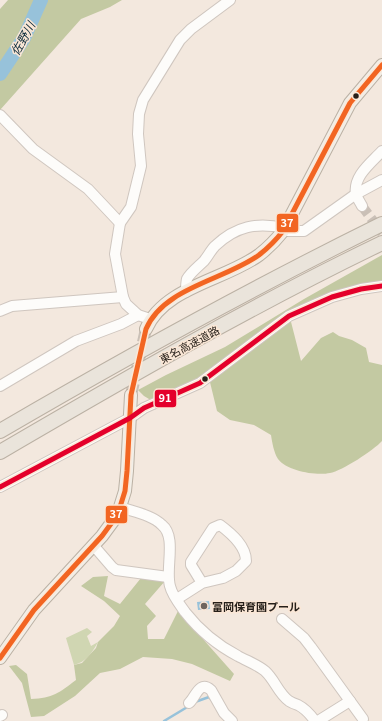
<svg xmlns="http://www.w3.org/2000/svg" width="382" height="721" font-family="Georgia,'Noto Sans JP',serif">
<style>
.green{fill:#d0d6b2}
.forest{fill:#c3c9a2}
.water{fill:#97c2da}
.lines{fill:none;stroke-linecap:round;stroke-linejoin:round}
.stream{stroke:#97c2da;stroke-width:2.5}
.river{stroke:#97c2da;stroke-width:14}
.minor-tunnel{stroke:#cac0b7;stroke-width:10;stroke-dasharray:10 5;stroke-linecap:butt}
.major-tunnel{stroke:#cac0b7;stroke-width:12;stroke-dasharray:12 6;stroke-linecap:butt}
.minor-casing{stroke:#cfc6bf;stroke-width:12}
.major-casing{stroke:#bbb1a4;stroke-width:14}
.highway-casing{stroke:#bbb1a4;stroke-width:16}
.minor{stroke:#fdfcfa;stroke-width:10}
.major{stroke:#f2eee7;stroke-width:12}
.highway{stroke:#eae4db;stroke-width:14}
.bus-1-casing{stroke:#fbe7d6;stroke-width:8}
.bus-2-casing{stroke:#fbe7d6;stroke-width:8}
.bus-1{stroke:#f26522;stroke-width:5}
.bus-2{stroke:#e4002b;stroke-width:5}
.bus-dot{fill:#261f19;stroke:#fbe7d6;stroke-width:1.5}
.poi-dot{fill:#6e655e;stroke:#fbe7d6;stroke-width:1.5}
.labels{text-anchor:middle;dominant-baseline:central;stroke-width:3;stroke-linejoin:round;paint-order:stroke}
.street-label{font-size:11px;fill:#261f19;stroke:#fbe7d6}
.poi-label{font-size:11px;font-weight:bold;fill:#261f19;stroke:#fbe7d6;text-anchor:start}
.water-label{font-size:12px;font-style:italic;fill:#102f3f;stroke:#fbe7d6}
.line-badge{stroke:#fbe7d6;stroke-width:1.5}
.badge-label{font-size:11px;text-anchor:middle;font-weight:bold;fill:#fff}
</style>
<rect width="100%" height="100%" fill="#f3e8de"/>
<path class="green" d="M87 628 92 632 87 636 91 646 98 642C92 653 86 662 74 665L66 638Z"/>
<g class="forest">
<polygon points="8,0 122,0 110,7 81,19 0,110 0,9"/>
<path d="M382 255V283L289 314 301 361 321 338 333 332 339 336 352 340 366 348 369 362 382 365V441C374 450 342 471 330 473 316 476 287 471 278 459 274 453 272 442 271 435L254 425 230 420 217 411 208 374 154 402 144 396 138 390 166 375 225 347 304 299Z"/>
<path d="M108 576 104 596 120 604 141 578 165 581 145 604 156 616 147 626 148 639H164L178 611 234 674 230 681 192 664 172 659 143 657 120 669 100 673 75 696 44 716 31 717 22 683 9 666 16 665 27 674 31 699C53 698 59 693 76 680L74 665 82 663 96 648 98 642 114 626 120 616 104 601 81 586 93 577Z"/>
</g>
<polygon class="water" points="209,601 210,609 198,610 197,602"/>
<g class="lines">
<g class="stream">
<polyline points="195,702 209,697 212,700"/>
<polyline points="164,721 189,706"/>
</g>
<polyline class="river" points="0,74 24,38 41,0"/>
<polyline class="minor-tunnel" points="362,206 382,233"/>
<polyline class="major-tunnel" points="131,395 146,329"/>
<g class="minor-casing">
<g id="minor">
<polyline points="0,115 33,149 88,189 120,223"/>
<path d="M362 206C360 202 357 198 356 194 353 176 371 163 382 151"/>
<polyline points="283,231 304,231 356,194 382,180"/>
<path d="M186 292C186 288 186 283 187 279 190 273 199 266 204 261 208 256 211 250 215 246 236 226 257 222 284 228"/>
<polyline points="0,311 12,306 123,297"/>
<polyline points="150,319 138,315 126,304 123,297 115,254 120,223 131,207 141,166 138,134 139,114 143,100 180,40 191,29 230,0"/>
<polyline points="0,386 76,341 121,324 138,315"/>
<polyline points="0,487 130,418 144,408 200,383 289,316 332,297 361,289 382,286"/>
<path d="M120 507C134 512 152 515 162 525 177 537 165 569 170 586 172 595 180 605 185 612 200 631 217 645 238 656 247 661 258 665 265 671 275 680 278 693 289 701 292 703 295 704 298 705 306 709 310 714 315 721"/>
<polyline points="93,545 112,567 116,570 168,577"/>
<path d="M177 599 202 583 223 578 236 571 246 561C246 546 232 534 220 525L213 528 191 562V565L202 583"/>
<polyline points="282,619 304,638 311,647 363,719"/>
<path d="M189 703C196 697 199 680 211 690L224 713 232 721"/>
<polyline points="0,716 2,715"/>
<polyline points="318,721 350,701"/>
</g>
</g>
<g class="major-casing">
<g id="major">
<path d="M146 329C164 287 225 280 259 255 268 248 276 240 283 231L350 103 382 65"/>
<polyline points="0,658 34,610 102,536 113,521 120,507 125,491 127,471 131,395"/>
</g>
</g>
<g class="highway-casing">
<g id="highway">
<path d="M0 431C125 358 252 288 382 224"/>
<path d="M0 452C125 379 251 306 382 243"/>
</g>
</g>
<use href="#minor" class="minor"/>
<use href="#major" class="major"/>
<use href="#highway" class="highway"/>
<g class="bus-1-casing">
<path id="bus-1" d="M0 658 34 610 102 536 113 521 120 507 125 491 127 471 131 395 146 329C164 287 225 280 259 255 268 248 276 240 283 231L350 103 382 65"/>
</g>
<g class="bus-2-casing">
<polyline id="bus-2" points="0,487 130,418 144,408 200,383 289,316 332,297 361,289 382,286"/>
</g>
<use href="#bus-1" class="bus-1"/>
<use href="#bus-2" class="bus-2"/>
</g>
<g class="bus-dot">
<circle cx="356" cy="96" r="3.5"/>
<circle cx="205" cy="379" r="3.5"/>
</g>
<circle class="poi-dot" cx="204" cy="606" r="4"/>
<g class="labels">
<g class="street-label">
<text transform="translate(189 344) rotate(-28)">東名高速道路</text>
</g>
<g class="poi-label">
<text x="212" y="606">富岡保育園プール</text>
</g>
<g class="water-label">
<text transform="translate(22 38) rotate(-61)">佐野川</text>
</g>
</g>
<g class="line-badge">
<rect x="276" y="213" width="23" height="20" rx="4" fill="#f26522"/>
<rect x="154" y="389" width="23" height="19" rx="4" fill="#e4002b"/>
<rect x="105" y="505" width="23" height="19" rx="4" fill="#f26522"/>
</g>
<g class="badge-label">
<text x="287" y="227">37</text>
<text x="165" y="402">91</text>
<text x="116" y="518">37</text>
</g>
</svg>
